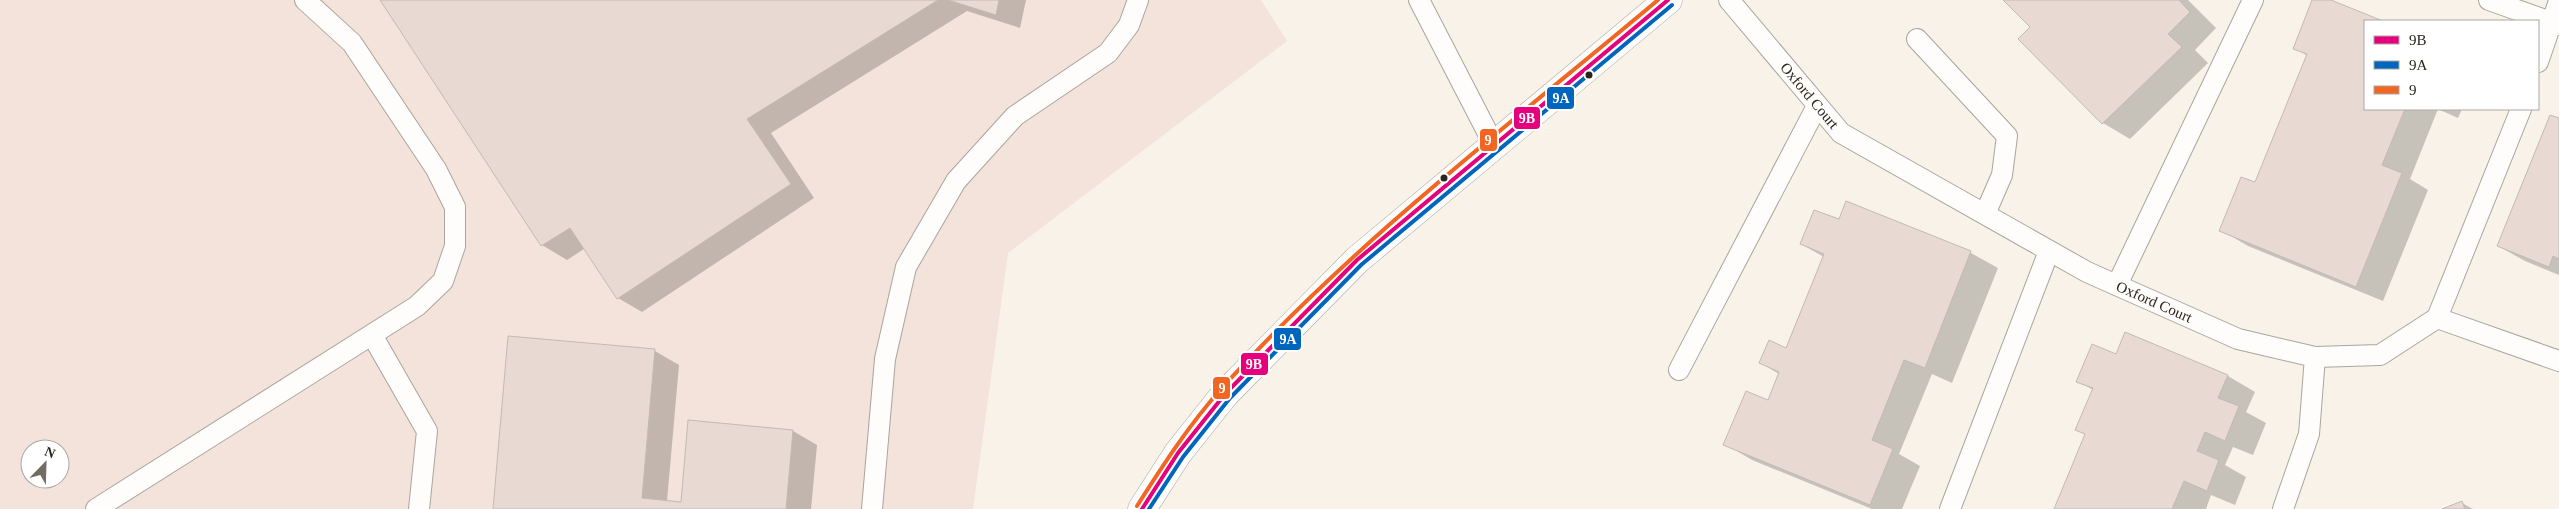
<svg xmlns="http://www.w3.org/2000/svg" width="2559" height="509" font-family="Georgia,serif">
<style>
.commercial{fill:#f3e3da;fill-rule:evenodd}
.shadow{fill:#0003}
.building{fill:#e8d9d3;stroke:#c2bab5}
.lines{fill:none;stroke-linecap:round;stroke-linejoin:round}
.service-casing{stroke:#aaa59d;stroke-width:22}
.minor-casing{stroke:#aaa59d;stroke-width:29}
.service{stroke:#fefdfc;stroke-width:20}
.minor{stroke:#fefdfc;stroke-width:28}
.bus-1-casing{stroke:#fff;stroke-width:8}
.bus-2-casing{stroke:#fff;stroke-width:8}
.bus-3-casing{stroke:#fff;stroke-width:8}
.bus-1{stroke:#e5007d;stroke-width:4}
.bus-2{stroke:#0065bd;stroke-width:4}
.bus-3{stroke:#f26522;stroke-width:4}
.bus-dot{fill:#2a251d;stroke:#fff;stroke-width:2}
.labels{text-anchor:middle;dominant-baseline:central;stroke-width:5;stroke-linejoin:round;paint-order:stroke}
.street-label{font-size:15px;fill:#2a251d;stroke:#fff}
.line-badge{stroke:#fff;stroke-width:2}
.badge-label{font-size:14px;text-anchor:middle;font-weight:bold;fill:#fff}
</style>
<rect width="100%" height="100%" fill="#f8f2e8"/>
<path class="commercial" d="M0 0H1261L1287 41 1008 253 973 509H0ZM30 449H60V479H30Z"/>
<g class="shadow">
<polygon points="381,0 1026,0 1020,28 967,11 771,133 814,198 642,312 618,298 584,249 567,260 542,245"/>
<polygon points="2005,0 2188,0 2216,28 2195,50 2208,63 2130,139 2103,123 2020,39 2032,27"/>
<polygon points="2313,0 2327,0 2380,21 2365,21 2365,109 2462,109 2458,118 2438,109 2410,179 2428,190 2383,301 2248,246 2221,230 2256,183 2308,56 2294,48"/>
<polygon points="2559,120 2559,275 2525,261 2498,246"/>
<polygon points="1847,202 1971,253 1998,268 1952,383 1932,374 1899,454 1920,466 1902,509 1872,509 1752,460 1725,444 1768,401 1779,374 1761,363 1787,349 1824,257 1801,244 1839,221"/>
<polygon points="2126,334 2228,376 2255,392 2246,412 2266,423 2253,455 2233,447 2225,465 2246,477 2235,505 2211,495 2206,509 2055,509 2086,435 2076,429 2093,390 2078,381 2117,356"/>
<polygon points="655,351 679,365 667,501 682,503 793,431 817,445 811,509 494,509"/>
<polygon points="2462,503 2473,509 2445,509"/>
</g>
<g class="building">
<polygon points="380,0 938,0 747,119 791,184 617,299 570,228 541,246"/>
<polygon points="948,0 999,0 996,15"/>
<polygon points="2003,0 2179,0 2190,12 2168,34 2182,47 2102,124 2018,39 2030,27"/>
<polygon points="2312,0 2331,0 2383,21 2365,21 2365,109 2405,109 2382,165 2402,173 2356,287 2219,231 2241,177 2255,182 2307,54 2293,49"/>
<polygon points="2550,115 2559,118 2559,259 2553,256 2549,267 2497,246"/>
<polygon points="1846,201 1971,251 1925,368 1904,360 1872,440 1893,449 1870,505 1723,445 1746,391 1768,400 1779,372 1759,363 1769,340 1786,348 1824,254 1800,244 1814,210 1839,219"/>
<polygon points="2125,332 2228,375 2218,398 2239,406 2225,441 2205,432 2197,451 2219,460 2207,491 2184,481 2172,509 2054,509 2085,434 2075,430 2093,388 2076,382 2092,344 2116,354"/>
<polygon points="508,336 655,349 642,498 681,502 688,420 793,430 786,509 493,509"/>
<polygon points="2462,501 2465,509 2442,509"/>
</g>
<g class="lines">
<g class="service-casing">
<g id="service">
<polyline points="1419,0 1494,145"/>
<path id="s1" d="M1729 0 1841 133 2087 272 2238 339 2315 357 2380 355 2437 318 2521 109"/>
<polyline points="2489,0 2559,25"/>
<polyline points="1917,39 2007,136 2002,175 1985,214"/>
<polyline points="2538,62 2559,1"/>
<polyline points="2117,285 2253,0"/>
<polyline points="2437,318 2559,361"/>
<polyline points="372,335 427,431 419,509"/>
<polyline points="1679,370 1817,106"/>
<polyline points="96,509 417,306 443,281 455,246 455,207 436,169 352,43 305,0"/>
<polyline points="872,509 885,359 906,267 956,181 1015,116 1108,53 1129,25 1138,0"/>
<polyline points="1950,509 2049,251"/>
<polyline points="2283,509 2309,434 2315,357"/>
</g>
</g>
<g class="minor-casing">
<polyline id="minor" points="1142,509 1178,453 1225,394 1357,260 1668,0"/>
</g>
<use href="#service" class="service"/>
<use href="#minor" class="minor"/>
<g class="bus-1-casing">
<polyline id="bus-1" points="1142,509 1178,453 1225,394 1357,260 1668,0"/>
</g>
<g class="bus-2-casing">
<polyline id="bus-2" points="1149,509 1183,457 1230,398 1361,265 1672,5"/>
</g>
<g class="bus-3-casing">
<path id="bus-3" d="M1137 506C1163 465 1189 425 1221 389 1352 244 1509 125 1658 0"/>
</g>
<use href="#bus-1" class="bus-1"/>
<use href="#bus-2" class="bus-2"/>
<use href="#bus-3" class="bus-3"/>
</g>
<g class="bus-dot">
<circle cx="1589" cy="75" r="4.5"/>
<circle cx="1444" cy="178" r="4.5"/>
</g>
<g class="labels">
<g class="street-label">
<text stroke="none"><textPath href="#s1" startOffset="125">Oxford Court</textPath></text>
<text stroke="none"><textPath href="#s1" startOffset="530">Oxford Court</textPath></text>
</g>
</g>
<g class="line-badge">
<rect x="1546" y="86" width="29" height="24" rx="5" fill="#0065bd"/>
<rect x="1513" y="106" width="28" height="24" rx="5" fill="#e5007d"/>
<rect x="1479" y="128" width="19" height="24" rx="5" fill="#f26522"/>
<rect x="1273" y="327" width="29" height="24" rx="5" fill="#0065bd"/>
<rect x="1240" y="352" width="29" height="24" rx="5" fill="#e5007d"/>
<rect x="1212" y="376" width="19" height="24" rx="5" fill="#f26522"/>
</g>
<g class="badge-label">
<text x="1561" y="103">9A</text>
<text x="1527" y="123">9B</text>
<text x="1488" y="145">9</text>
<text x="1288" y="344">9A</text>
<text x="1254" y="369">9B</text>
<text x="1222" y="393">9</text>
</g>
<rect x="2364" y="20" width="175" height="90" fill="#ffffff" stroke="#aaa8a5"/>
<rect x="2374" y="36" width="25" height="8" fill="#e5007d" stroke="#aaa8a5"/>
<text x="2409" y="45" font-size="15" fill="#2a251d">9B</text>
<rect x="2374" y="61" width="25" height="8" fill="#0065bd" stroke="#aaa8a5"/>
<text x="2409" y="70" font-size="15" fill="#2a251d">9A</text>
<rect x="2374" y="86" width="25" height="8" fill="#f26522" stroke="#aaa8a5"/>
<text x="2409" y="95" font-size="15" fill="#2a251d">9</text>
<g transform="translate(45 464) rotate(23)"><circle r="24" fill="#ffffff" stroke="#aaa8a5"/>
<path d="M0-4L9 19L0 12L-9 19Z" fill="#726d64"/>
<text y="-8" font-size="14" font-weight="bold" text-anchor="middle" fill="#2a251d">N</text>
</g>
</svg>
